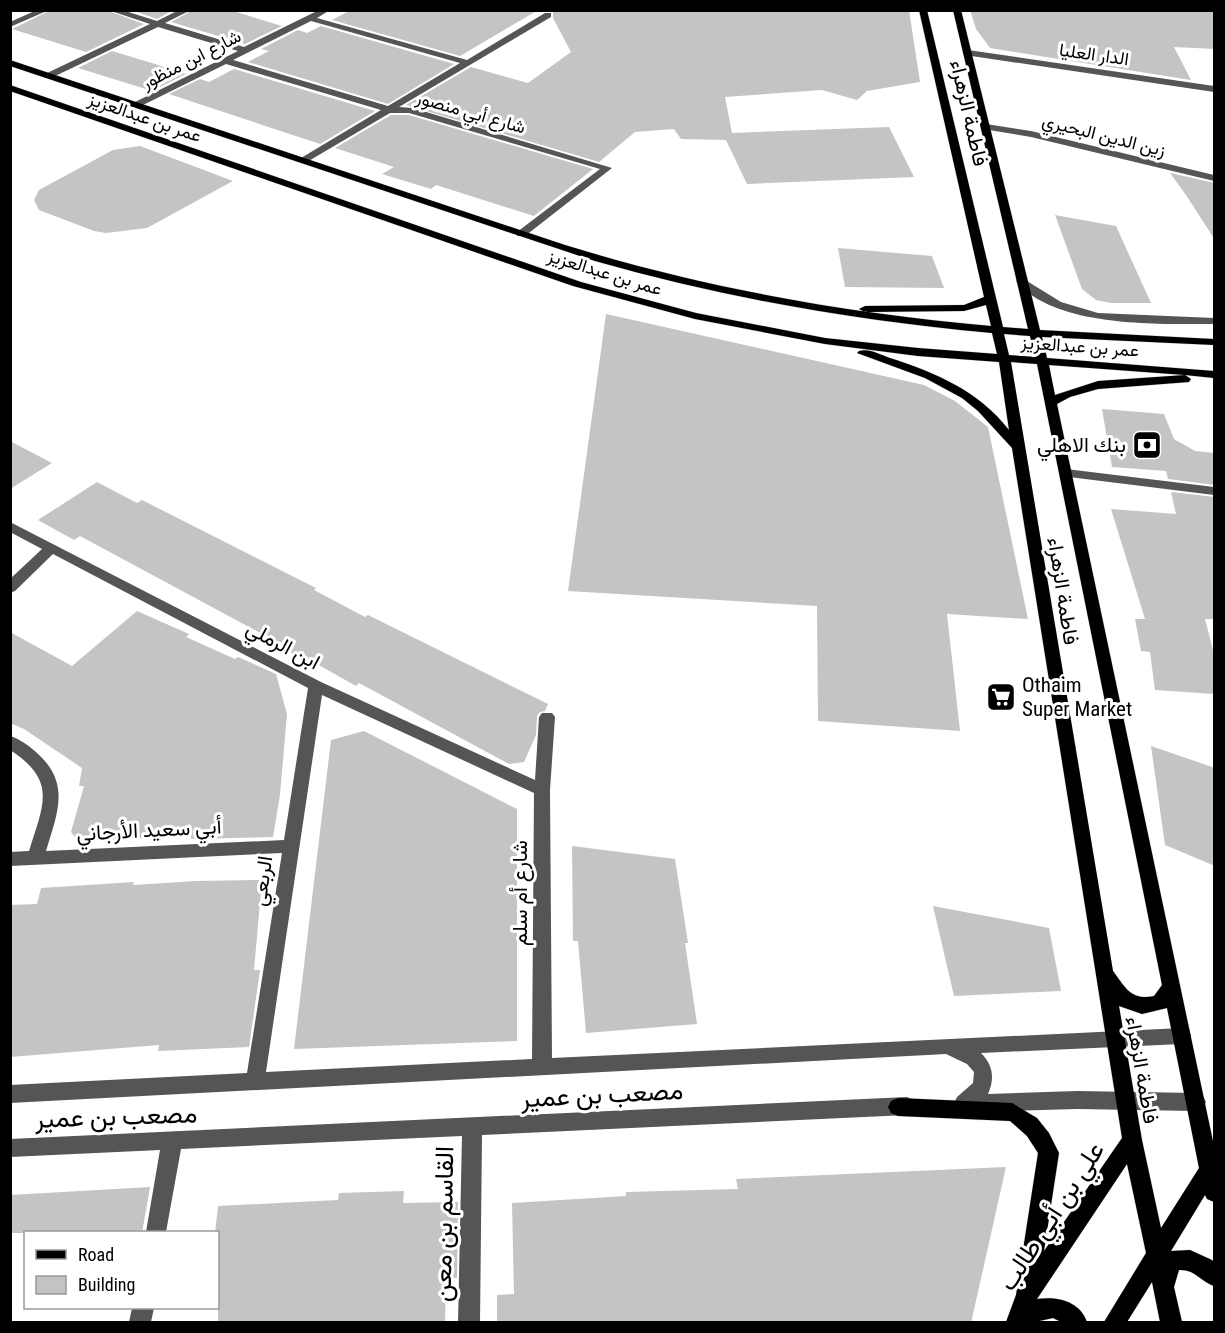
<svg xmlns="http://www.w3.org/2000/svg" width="1225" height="1333" font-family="'Roboto Condensed',Vazirmatn,sans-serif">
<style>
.building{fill:#c4c4c4}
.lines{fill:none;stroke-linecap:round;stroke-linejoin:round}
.major-casing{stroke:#dbdbdb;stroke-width:1}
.minor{fill:#555;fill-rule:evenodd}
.major{fill:#000;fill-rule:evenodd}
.labels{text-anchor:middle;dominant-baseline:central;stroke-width:6;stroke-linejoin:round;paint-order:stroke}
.far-street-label{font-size:18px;fill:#000;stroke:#fff}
.street-label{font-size:21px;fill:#000;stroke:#fff}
.poi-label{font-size:21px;fill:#000;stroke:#fff;text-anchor:end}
.near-street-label{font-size:26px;fill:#000;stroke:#fff}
</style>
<rect width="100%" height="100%" fill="#fff"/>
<g class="building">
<polygon points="51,10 106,10 144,24 86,52 12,29"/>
<polygon points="131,10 173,10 157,19"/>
<polygon points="193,10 230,10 282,26 245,44 171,22"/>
<polygon points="351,10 538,10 460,56 332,20"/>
<polygon points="548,10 909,10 920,82 867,91 857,100 822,90 725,97 732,133 889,127 914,177 747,184 726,140 681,139 674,129 635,132 599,162 406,105 471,67 528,83 571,52 553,18 553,11"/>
<polygon points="970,10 1215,10 1215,49 1174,47 1191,80 990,48 976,29"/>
<polygon points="321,26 454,64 388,104 248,62 269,51 261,49 298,30 307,33"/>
<polygon points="112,51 155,64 186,74 154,90 149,90 78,68"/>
<polygon points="234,69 375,111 320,144 169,94 200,79 209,82"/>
<polygon points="391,115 409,115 593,169 534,216 436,185 431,189 382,174 394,167 335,148"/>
<polygon points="140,146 233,181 147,228 106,233 94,231 39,210 34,200 39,190 113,150"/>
<polygon points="1170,173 1215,183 1215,240 1186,195"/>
<polygon points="1055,215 1116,226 1151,303 1111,303 1096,300 1082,289"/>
<polygon points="838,248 932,256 944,288 845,287"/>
<polygon points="606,314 924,385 955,401 988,427 1028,619 947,614 960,731 818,721 817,606 568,591"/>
<polygon points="1102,409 1164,414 1174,439 1195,451 1215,453 1215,485 1168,479 1166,471 1112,467"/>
<polygon points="10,441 52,463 10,489"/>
<polygon points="97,482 137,503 142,500 316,588 314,590 365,617 368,615 548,704 545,711 540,712 537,716 536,735 524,762 509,764 359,683 356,686 308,659 305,661 291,653 292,650 80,536 74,540 38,520"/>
<polygon points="1171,492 1215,497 1215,619 1205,619 1215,658 1215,694 1155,690 1150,652 1141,651 1135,619 1145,619 1111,509 1176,514"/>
<polygon points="137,611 189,634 186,637 235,659 238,657 276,674 287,714 280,795 273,837 191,839 191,836 78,841 71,832 84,786 79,786 82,768 24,729 10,723 10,632 72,666"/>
<polygon points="364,731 517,809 517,1041 294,1049 331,740"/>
<polygon points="1151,746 1215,768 1215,866 1165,845"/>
<polygon points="572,846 675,859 688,943 685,943 697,1024 586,1033 578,941 573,941"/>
<polygon points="262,880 254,970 260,970 249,1047 158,1051 159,1045 10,1057 10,905 37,904 41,888 134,882 133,885 196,881"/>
<polygon points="933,906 1049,928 1061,991 954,996"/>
<polygon points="1006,1167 971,1323 497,1323 497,1295 514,1294 512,1203 626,1196 626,1192 738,1189 736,1179"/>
<polygon points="150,1187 142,1233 10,1233 10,1195"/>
<polygon points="404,1191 403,1203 458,1202 457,1278 446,1278 445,1323 218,1323 218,1233 215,1233 218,1206 338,1200 339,1193"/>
</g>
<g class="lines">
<g class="major-casing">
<path id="major" d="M919 10H927L1003 327 1028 329 953 10H961L1040 330 1214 339V345L1042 337 1047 358 1214 371V378L1185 375 1191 379 1189 382 1098 389 1070 397 1057 404 1214 1146V1202L1207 1199 1205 1195 1171 1251 1190 1250 1212 1260 1214 1262V1286C1201 1282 1195 1269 1179 1270L1174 1287 1182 1322H1160L1152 1282 1127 1322H1104L1146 1253 1127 1164 1037 1299C1057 1296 1080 1301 1087 1322H1061L1053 1318 1035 1322H1006L1016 1295 1038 1153 1027 1136 1010 1121 898 1116 891 1113 888 1107 891 1101 898 1098 1012 1103 1037 1118 1049 1133 1059 1153 1044 1251 1122 1138 1012 448 978 411 962 398 925 378 857 353 859 351C869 348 881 355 890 358 936 373 979 391 1009 430L999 362 918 356 825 344 695 319 573 286 10 91V85L581 282 696 313 825 338 918 348 997 354 992 333C857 321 725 298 595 261L10 66V60L565 245C704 288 845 313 991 326L986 305 964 311 865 312 859 309 865 306 964 305 984 297ZM1004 334 1030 336 1035 357 1009 355ZM1011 362 1037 364 1162 985 1154 996C1131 1001 1125 987 1113 971ZM1049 365 1185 375 1098 381 1055 395ZM1119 1006 1142 1014 1167 1008 1199 1168 1161 1228 1142 1140Z"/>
</g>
<g class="minor">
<polygon points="37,10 49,10 10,27 10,22"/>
<path d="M108 10H122L157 21 179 10H191L165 23 244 47 319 10H330L317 18 467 60 545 13H551V17L399 107 413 108 612 168 525 236H517V232L600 169 409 113H390L307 162H301V158L381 110 226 64 139 107H133V103L238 51 158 27 51 78H45V74L150 24ZM311 21 460 63 388 106 233 60Z"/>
<polygon points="968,50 1214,86 1214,92 965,55 965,51"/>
<polygon points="986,124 1031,131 1214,175 1214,181 1031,137 983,129 981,127"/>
<path d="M1022 278 1061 302 1098 313 1214 318V324C1158 324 1055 328 1016 281Z"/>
<polygon points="1066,469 1214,487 1214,495 1061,476 1059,473 1061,470"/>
<path d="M10 522 321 682 535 780 539 717 542 713H552L555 717 550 790 552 1058 1182 1028 1189 1030 1191 1036 1189 1042 1182 1044 981 1053C993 1065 995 1078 988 1094L1077 1091 1196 1093 1203 1096 1206 1102 1203 1108 1196 1111 1077 1109 975 1112 969 1110 964 1112 957 1109 954 1103 957 1097 973 1083 974 1072 967 1064 946 1054 10 1103V1085L247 1073 282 853 10 866V852L29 851C43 805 58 781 10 750V736C20 739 31 747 38 754 71 784 57 814 46 851L284 840 308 688 53 554 15 591 10 593V579L42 549 10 532ZM322 695 534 793 532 1059 266 1072Z"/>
<polygon points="907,1097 914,1100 917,1106 914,1112 907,1115 482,1135 480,1322 458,1322 462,1136 181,1149 166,1232 146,1232 160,1150 10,1157 10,1139"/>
<polygon points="132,1308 154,1308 151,1322 129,1322"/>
</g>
<use href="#major" class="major"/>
</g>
<defs>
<g id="bank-square" transform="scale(1.5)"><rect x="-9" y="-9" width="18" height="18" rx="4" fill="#000" stroke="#fff"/><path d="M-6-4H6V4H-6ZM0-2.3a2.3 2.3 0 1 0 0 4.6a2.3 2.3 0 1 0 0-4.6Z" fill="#fff"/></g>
<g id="supermarket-square" transform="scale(1.5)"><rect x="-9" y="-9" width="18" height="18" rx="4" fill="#000" stroke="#fff"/><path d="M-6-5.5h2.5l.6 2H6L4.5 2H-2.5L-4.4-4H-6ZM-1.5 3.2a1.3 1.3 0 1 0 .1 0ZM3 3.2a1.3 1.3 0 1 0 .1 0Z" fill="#fff"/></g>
</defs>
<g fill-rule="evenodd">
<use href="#bank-square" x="1147" y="445"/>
<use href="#supermarket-square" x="1001" y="697"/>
</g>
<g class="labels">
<g class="far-street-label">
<text transform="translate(1094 54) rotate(8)">الدار العليا</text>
<text transform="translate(191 59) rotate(-27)">شارع ابن منظور</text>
<text transform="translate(471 112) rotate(16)">شارع أبي منصور</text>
<text transform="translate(145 117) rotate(19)">عمر بن عبدالعزيز</text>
<text transform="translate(1104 135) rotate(14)">زين الدين البحيري</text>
<text transform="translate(605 272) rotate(17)">عمر بن عبدالعزيز</text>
<text transform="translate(1080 346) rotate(4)">عمر بن عبدالعزيز</text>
</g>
<g class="street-label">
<text transform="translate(969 113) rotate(77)">فاطمة الزهراء</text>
<text transform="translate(1063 591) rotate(81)">فاطمة الزهراء</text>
<text transform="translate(283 645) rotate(28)">ابن الرملي</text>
<text transform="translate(149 830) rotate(-3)">أبي سعيد الأرجاني</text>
<text transform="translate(262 881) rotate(-82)">الربعي</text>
<text transform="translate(520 893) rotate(-90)">شارع أم سلم</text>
<text transform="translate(1142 1070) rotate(80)">فاطمة الزهراء</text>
</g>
<g class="poi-label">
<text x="1126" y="445">بنك الاهلي</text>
<text x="1022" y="685" text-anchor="start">Othaim<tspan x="1022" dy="24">Super Market</tspan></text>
</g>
<g class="near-street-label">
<text transform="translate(602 1094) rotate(-3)">مصعب بن عمير</text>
<text transform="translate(116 1116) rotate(-2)">مصعب بن عمير</text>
<text transform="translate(1051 1216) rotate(-57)">علي بن أبي طالب</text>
<text transform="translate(443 1224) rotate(-89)">القاسم بن معن</text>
</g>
</g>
<rect width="1225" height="1333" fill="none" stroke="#000000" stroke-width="24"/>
<rect x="24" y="1231" width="195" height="78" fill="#ffffff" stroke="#999999" stroke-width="1.5"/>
<rect x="36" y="1250" width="30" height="9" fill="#000000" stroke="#999999" stroke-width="1.5"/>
<text x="78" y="1261" font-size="18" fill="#000000">Road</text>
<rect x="36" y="1276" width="30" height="18" fill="#c4c4c4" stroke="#999999" stroke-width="1.5"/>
<text x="78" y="1291" font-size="18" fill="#000000">Building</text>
</svg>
